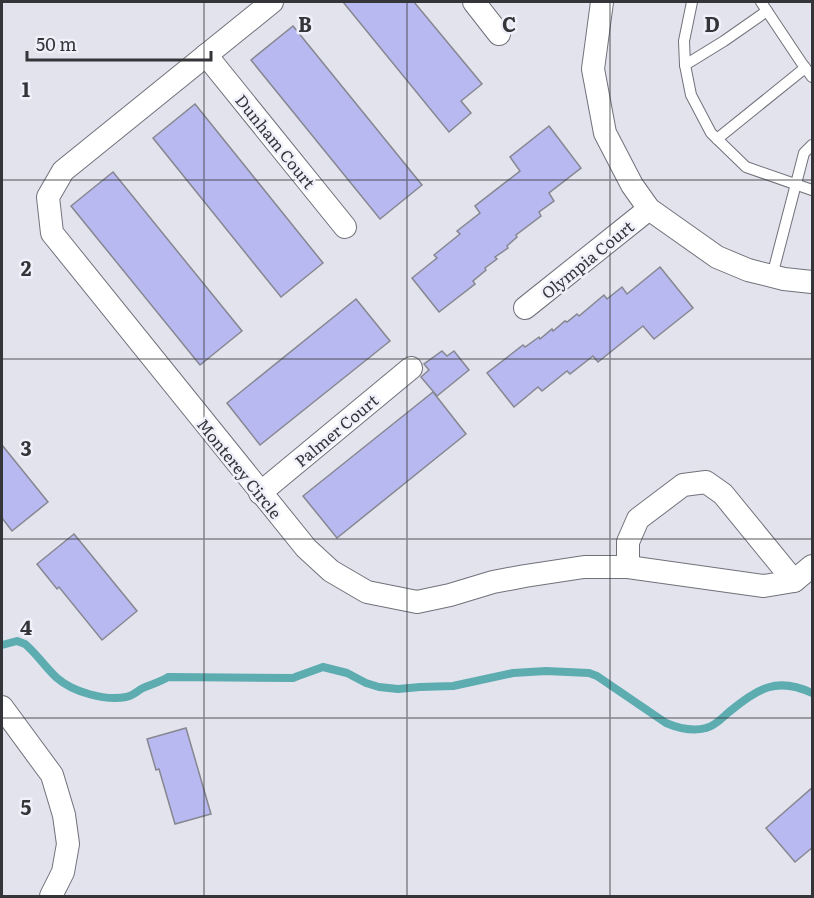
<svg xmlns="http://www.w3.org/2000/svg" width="814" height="898" font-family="Literata,serif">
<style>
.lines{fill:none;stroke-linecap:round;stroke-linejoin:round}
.stream{stroke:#5dacb0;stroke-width:8}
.building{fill:#b8b9f0;stroke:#868790;stroke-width:1.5}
.lane-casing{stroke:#70717a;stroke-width:12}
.street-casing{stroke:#70717a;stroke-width:24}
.lane{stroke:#fff;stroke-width:10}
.street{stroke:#fff;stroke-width:22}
.grid{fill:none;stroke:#343539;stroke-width:1.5;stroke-opacity:0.55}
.labels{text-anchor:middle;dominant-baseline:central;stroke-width:5;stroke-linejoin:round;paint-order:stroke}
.street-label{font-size:16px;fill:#343539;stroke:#f0f0fb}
.grid-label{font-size:20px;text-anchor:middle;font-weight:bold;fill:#343539;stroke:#f0f0fb;stroke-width:5;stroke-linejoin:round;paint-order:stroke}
</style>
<rect width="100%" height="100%" fill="#e3e3ee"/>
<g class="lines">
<path class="stream" d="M2 645 17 641 25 644C37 654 45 667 57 678 73 692 105 701 126 697 133 696 137 691 143 688 151 684 159 683 168 677L293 678 298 676 323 667 347 673 366 683 379 687 398 689 420 687 453 686 513 673 546 671 589 673 597 676 666 723C678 728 692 732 706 728 715 726 722 718 729 712 758 689 776 676 812 693"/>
</g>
<g class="building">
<polygon points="343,2 414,2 482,84 461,101 471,113 449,132"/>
<polygon points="293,26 422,185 380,219 251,60"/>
<polygon points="195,104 323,263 281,297 153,138"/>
<polygon points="549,126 581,168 549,193 554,201 539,212 541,216 516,235 517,237 507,246 508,248 495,257 497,259 485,268 486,270 473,281 475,284 439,312 412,278 437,258 434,255 460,234 457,231 480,213 475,206 520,171 510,157"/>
<polygon points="113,172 242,331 200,365 71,206"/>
<polygon points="660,267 693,308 654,339 643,326 598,362 593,356 570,374 567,371 542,391 538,387 514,407 487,373 523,345 525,347 539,337 540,339 552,329 553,331 565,321 567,322 577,314 579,316 604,295 607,299 622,287 627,294"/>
<polygon points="356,299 390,341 260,445 227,403"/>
<polygon points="442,351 447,356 454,351 469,370 437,396 421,377 429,370 424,364"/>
<polygon points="433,392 466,434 337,538 303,496"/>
<polygon points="2,445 48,502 12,531 2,518"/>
<polygon points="74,534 137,611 102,640 59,587 57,589 37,564"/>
<polygon points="186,728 211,814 175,824 159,769 156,770 147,739"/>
<polygon points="813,787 813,847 795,862 766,828"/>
</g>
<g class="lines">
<g class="lane-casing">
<g id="lane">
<polyline points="692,2 684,41 685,65 691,95 711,133 746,167 812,190"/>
<polyline points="685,65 724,41 767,11"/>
<polyline points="804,66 812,77"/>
<polyline points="717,139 805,68 761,2"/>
<polyline points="772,276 804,153 812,145"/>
</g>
</g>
<g class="street-casing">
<g id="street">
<polyline points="272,2 63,171 48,197 52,233 306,548 331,571 367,592 417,602 450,595 493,582 525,576 584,567 628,567 764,586 794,581 812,566"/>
<polyline points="474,2 499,34"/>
<polyline points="602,2 593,69 605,133 632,185 649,209 717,257 748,270 784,279 812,282"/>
<polyline points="206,55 345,227"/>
<polyline points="525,308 649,209"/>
<polyline points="260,493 411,368"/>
<polyline points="628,567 628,542 638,519 683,485 706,482 723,494 794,581"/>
<polyline points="2,707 52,775 64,815 68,844 63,872 51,896"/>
</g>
</g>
<use href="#lane" class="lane"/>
<use href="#street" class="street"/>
</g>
<path class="grid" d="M204 2V896M407 2V896M610 2V896M2 180H812M2 359H812M2 539H812M2 718H812"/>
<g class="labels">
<g class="street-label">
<text transform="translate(276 141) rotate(51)">Dunham Court</text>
<text transform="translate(587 259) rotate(-39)">Olympia Court</text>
<text transform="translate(336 430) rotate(-40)">Palmer Court</text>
<text transform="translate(240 468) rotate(51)">Monterey Circle</text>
</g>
</g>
<g class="grid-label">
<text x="305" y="32">B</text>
<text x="509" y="32">C</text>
<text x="712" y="32">D</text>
<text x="26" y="97">1</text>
<text x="26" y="276">2</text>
<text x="26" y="456">3</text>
<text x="26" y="635">4</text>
<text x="26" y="815">5</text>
</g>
<rect width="814" height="898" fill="none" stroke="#343539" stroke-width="6"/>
<path d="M27 51v9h184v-9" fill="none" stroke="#343539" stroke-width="3"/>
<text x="36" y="51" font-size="18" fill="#343539" stroke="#f0f0fb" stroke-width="4.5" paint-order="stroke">50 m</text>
</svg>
